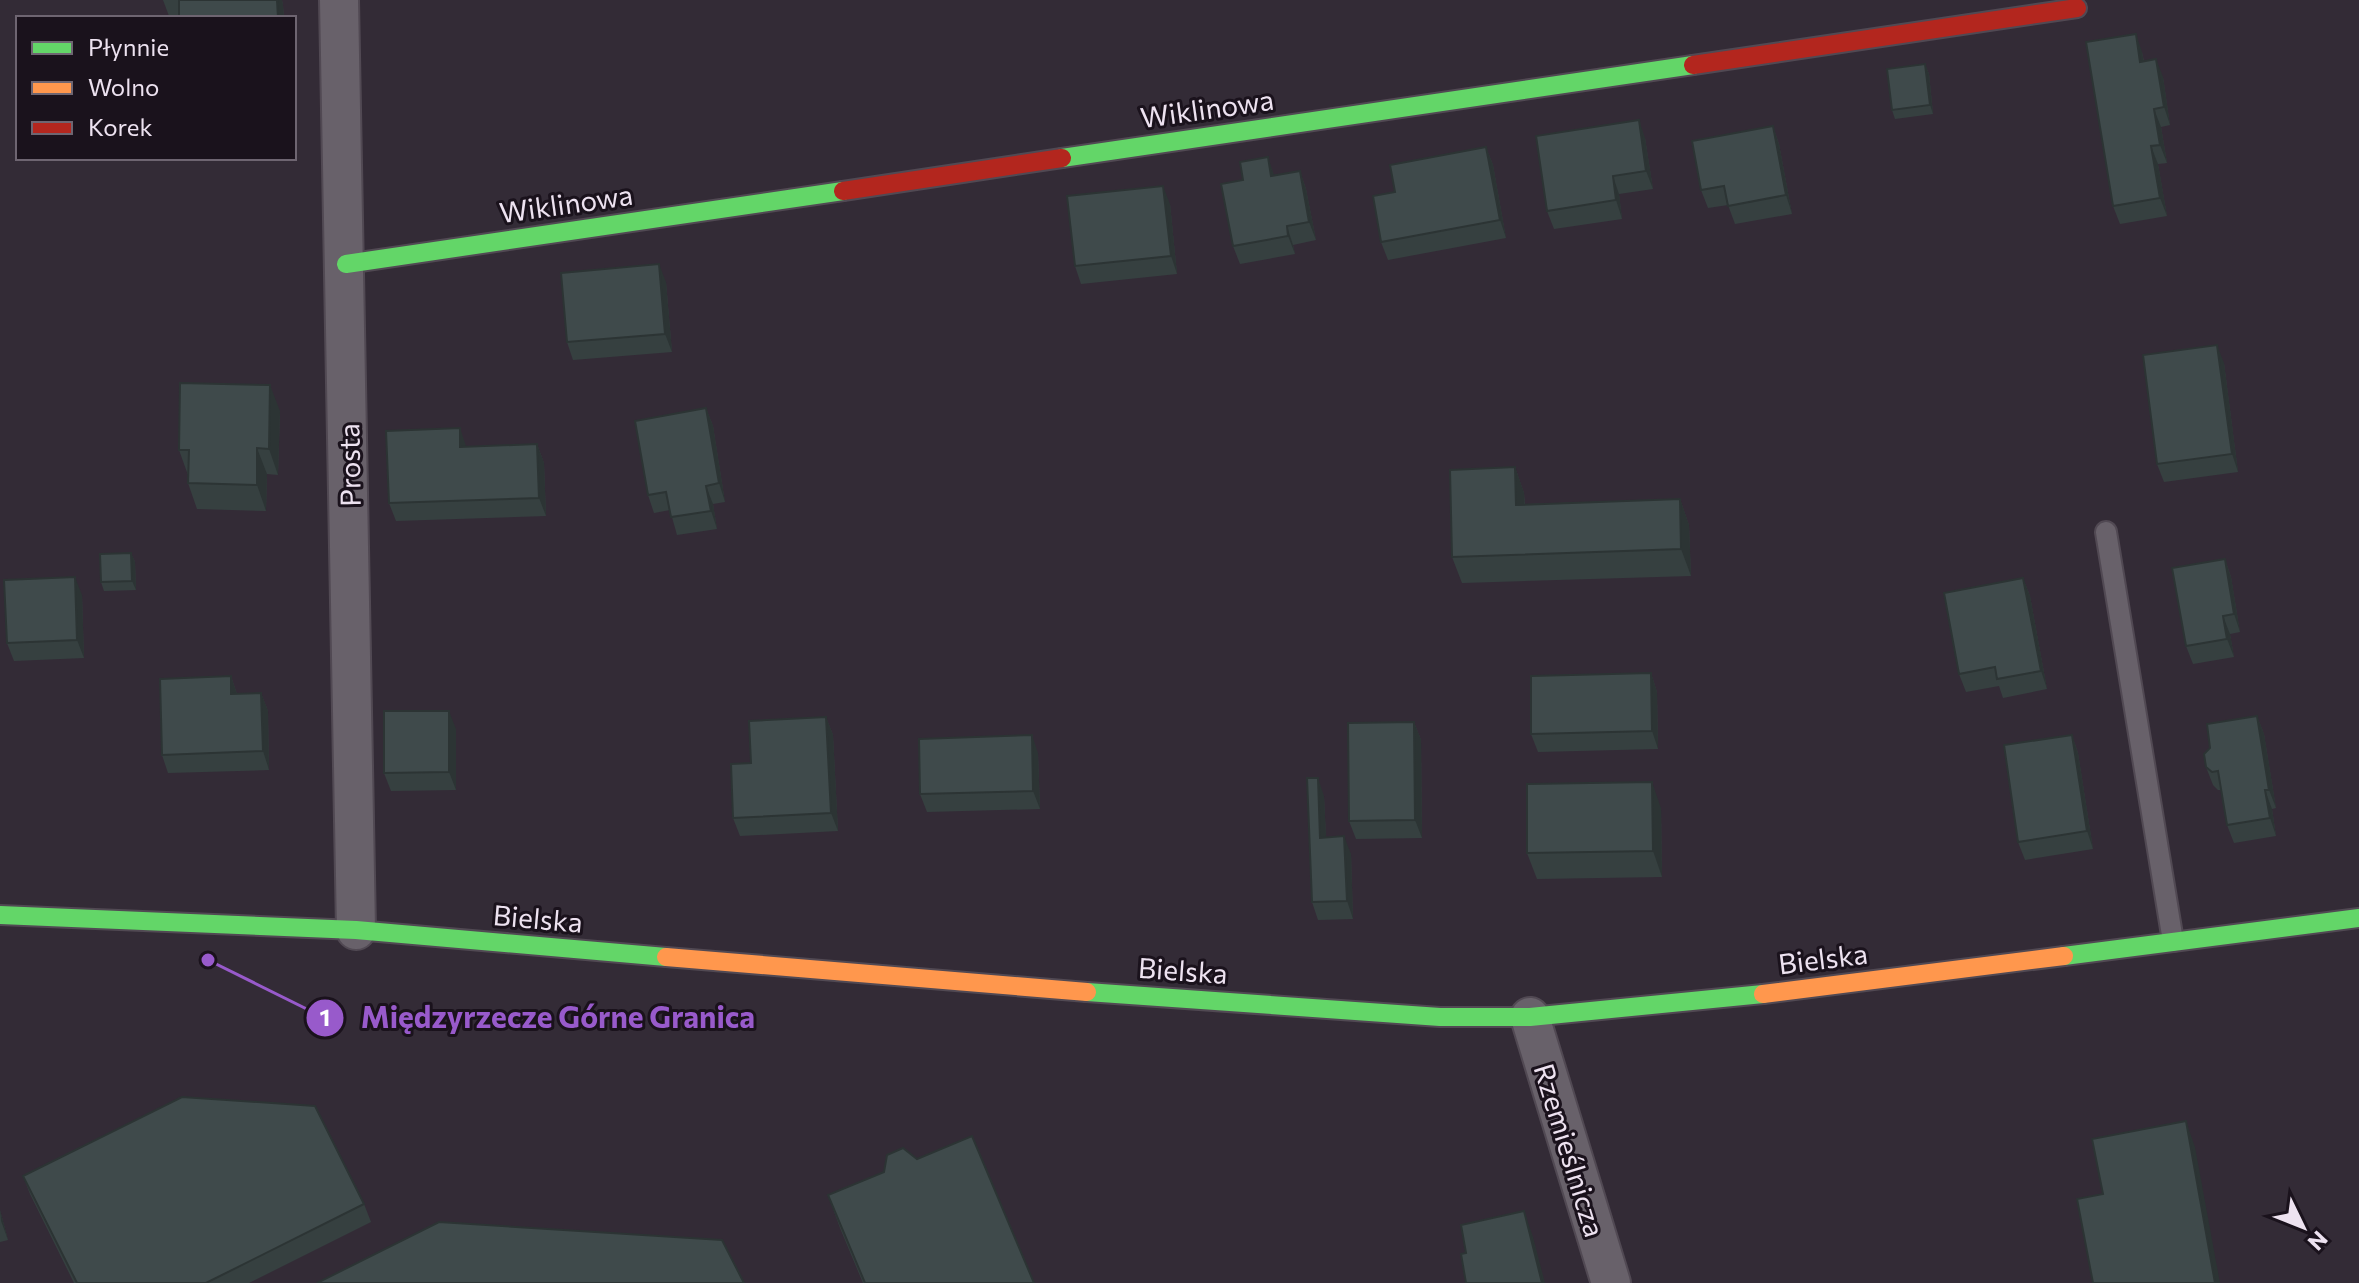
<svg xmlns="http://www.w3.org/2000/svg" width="2359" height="1283" font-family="Commissioner,sans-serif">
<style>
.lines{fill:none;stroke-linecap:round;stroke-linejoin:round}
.lane-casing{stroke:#514953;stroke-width:24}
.street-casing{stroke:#514953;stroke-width:42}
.fast-casing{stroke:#514953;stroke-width:22}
.slow-casing{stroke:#514953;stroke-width:22}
.jam-casing{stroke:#514953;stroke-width:22}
.lane{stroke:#68616a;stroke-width:20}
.street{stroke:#68616a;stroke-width:38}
.fast{stroke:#63d668;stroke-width:18}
.slow{stroke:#ff974d;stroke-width:18}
.jam{stroke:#b3261e;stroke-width:18}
.wall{fill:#364040}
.shaded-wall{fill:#2c3434}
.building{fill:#3f4a4b;stroke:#2c3434;stroke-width:2}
.labels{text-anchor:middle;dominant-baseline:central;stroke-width:6;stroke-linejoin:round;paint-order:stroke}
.street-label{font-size:28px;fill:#ede2f0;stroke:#1a121c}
.leader{fill:none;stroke:#985acb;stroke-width:3}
.callout-dot{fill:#985acb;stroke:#1a121c;stroke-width:3}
.mark-label{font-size:24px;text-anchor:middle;font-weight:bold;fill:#fff}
.callout-label{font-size:30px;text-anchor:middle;font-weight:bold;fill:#985acb;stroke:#1a121c;stroke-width:6;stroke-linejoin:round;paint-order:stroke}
</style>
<rect width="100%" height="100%" fill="#332b36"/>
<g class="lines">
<g class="lane-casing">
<polyline id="lane" points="2106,532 2173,941"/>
</g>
<g class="street-casing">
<g id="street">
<polyline points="339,0 356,930"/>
<polyline points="1530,1017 1611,1283"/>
</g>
</g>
<g class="fast-casing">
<g id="fast">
<polyline points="1062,158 1693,65"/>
<polyline points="346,264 843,191"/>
<polyline points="0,915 356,930 666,957"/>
<polyline points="2064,956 2359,918"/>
<polyline points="1087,992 1440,1017 1530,1017 1763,994"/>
</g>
</g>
<g class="slow-casing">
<g id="slow">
<polyline points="666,957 1087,992"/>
<polyline points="1763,994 2064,956"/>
</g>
</g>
<g class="jam-casing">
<g id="jam">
<polyline points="1693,65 2077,8"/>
<polyline points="843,191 1062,158"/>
</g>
</g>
<use href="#lane" class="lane"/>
<use href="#street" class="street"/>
<use href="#fast" class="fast"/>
<use href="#slow" class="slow"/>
<use href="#jam" class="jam"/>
</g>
<g class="wall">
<polygon points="163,0 282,0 283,5 284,18 179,18 179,15 169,16"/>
<polygon points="2142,52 2144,61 2163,77 2170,125 2161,127 2167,163 2158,164 2167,216 2120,224 2113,206"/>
<polygon points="1925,64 1929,74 1933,114 1895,119 1892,110"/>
<polygon points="1773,126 1779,144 1792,214 1735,224 1728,205 1708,208 1701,190"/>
<polygon points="1645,138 1653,189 1619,194 1622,219 1554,229 1547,211"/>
<polygon points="1486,147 1493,165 1506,238 1388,260 1381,242 1395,192"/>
<polygon points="1300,171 1306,189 1316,240 1293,245 1295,254 1240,264 1233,246 1274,175"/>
<polygon points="1170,204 1177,274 1081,284 1075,266"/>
<polygon points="666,282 672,352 573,360 567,342"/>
<polygon points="2224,363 2238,472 2164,482 2157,464"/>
<polygon points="706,408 713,426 725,502 713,504 717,529 677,535 670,510 654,513 648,495"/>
<polygon points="280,411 278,475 267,474 266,511 197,509 188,483 188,475 179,450"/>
<polygon points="537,444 544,463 546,516 396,521 389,503 466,447"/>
<polygon points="1515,467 1524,493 1525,504 1680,499 1689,525 1691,576 1462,583 1452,557"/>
<polygon points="131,553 135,562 136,590 104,591 101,582"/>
<polygon points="2225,559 2231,577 2240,632 2230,634 2234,657 2193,664 2186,646"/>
<polygon points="2023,578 2030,596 2047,689 2003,698 1999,686 1966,692 1959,674"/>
<polygon points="82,595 84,658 14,661 7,643"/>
<polygon points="1651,673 1657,692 1658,749 1538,752 1531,734"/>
<polygon points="231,676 237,694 261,693 268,711 269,770 168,773 162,755"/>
<polygon points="2257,716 2264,734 2276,808 2272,809 2276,836 2234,843 2227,825 2221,790 2218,790 2213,785 2206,767"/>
<polygon points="826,717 833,735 838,831 740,836 733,818 751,763"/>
<polygon points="1414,722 1421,740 1422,838 1356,839 1349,821"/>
<polygon points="456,729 456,790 391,791 384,773"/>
<polygon points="2072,735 2078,753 2093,849 2025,860 2018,842"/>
<polygon points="1038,753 1040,809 927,812 920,794"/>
<polygon points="1324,796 1326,837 1351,854 1353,919 1318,920 1312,902"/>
<polygon points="1661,808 1662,877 1537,879 1527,853"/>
<polygon points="23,1176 364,1204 371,1222 249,1283 74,1283 30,1194"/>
<polygon points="828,1195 1034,1283 863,1283 840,1228"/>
<polygon points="0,1210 8,1240 0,1242"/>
</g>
<g class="shaded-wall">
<polygon points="277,0 282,0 283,5 284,18 278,18"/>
<polygon points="2136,34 2142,52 2147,80 2140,62"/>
<polygon points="2156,59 2163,77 2170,125 2164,107"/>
<polygon points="1925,64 1929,74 1933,114 1930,105"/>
<polygon points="2154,109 2161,127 2167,163 2160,145"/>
<polygon points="1639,120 1645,138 1653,189 1646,171"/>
<polygon points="1773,126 1779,144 1792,214 1786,195"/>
<polygon points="2151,146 2158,164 2167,216 2160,198"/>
<polygon points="1486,147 1493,165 1506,238 1500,220"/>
<polygon points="1268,157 1274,175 1271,176"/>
<polygon points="1300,171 1306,189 1316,240 1309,222"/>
<polygon points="1613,176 1619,194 1622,219 1616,200"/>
<polygon points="1163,186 1170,204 1177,274 1171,256"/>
<polygon points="1287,226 1293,245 1295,254 1288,236"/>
<polygon points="659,264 666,282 672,352 665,334"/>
<polygon points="2217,345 2224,363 2238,472 2232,454"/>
<polygon points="270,385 280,411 278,475 269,449"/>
<polygon points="706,408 713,426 725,502 719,483"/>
<polygon points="460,428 466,446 467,465 460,447"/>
<polygon points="537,444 544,463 546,516 539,498"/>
<polygon points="257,448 267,474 266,511 257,485"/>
<polygon points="1515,467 1524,493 1526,531 1516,505"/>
<polygon points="706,486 713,504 717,529 711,511"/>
<polygon points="1680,499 1689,525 1691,576 1681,549"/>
<polygon points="131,553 135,562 136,590 132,581"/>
<polygon points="2225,559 2231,577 2240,632 2234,614"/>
<polygon points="75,577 82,595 84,658 77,640"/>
<polygon points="2023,578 2030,596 2047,689 2041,671"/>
<polygon points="2223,616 2230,634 2234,657 2227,639"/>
<polygon points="1651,673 1657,692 1658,749 1652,731"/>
<polygon points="231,676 237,694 231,694"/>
<polygon points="261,693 268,711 269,770 263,751"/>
<polygon points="449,711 456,729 456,790 449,772"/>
<polygon points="2257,716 2264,734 2276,808 2269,790"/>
<polygon points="826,717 833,735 838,831 831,813"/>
<polygon points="1414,722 1421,740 1422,838 1415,820"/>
<polygon points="1032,735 1038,753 1040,809 1033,791"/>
<polygon points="2072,735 2078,753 2093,849 2087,831"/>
<polygon points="1318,778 1324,796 1327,856 1320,838"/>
<polygon points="1652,782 1661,808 1662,877 1653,851"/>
<polygon points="2265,790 2272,809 2276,836 2270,818"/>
<polygon points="1344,836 1351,854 1353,919 1347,901"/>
<polygon points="2186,1121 2195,1147 2220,1283 2215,1283"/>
<polygon points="0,1210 8,1240 1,1221"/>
<polygon points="1524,1211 1533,1237 1545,1283 1542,1283"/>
</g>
<g class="building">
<polygon points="179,0 277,0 278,18 179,18"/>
<polygon points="2136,34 2140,62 2156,59 2164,107 2154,109 2160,145 2151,146 2160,198 2113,206 2086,42"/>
<polygon points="1925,64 1930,105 1892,110 1887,69"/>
<polygon points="1639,120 1646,171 1613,176 1616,200 1547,211 1536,136"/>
<polygon points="1773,126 1786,195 1728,206 1724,186 1701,190 1692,141"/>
<polygon points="1486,147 1500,220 1381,242 1373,196 1395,192 1390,165"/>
<polygon points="1268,157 1271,176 1300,171 1309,222 1287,226 1288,236 1233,246 1221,184 1243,180 1240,162"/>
<polygon points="1163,186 1171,256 1075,266 1067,196"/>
<polygon points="659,264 665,334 567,342 561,273"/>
<polygon points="2217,345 2232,454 2157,464 2143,355"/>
<polygon points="180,383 270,385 269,449 257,448 257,485 188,483 189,450 179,450"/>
<polygon points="706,408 719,483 706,486 711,511 671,517 666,492 648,495 635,421"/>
<polygon points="460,428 460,447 537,444 539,498 389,503 386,431"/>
<polygon points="1515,467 1516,505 1680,499 1681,549 1452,557 1450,470"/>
<polygon points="131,553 132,581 101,582 100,554"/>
<polygon points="2225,559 2234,614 2223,616 2227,639 2186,646 2172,568"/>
<polygon points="75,577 77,640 7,643 4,580"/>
<polygon points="2023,578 2041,671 1997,679 1995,667 1959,674 1944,593"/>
<polygon points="1651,673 1652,731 1531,734 1531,676"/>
<polygon points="231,676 231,694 261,693 263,751 162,755 160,679"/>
<polygon points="384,711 449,711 449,772 384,773"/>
<polygon points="2257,716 2269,790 2265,790 2270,818 2227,825 2218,771 2212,772 2206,767 2204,754 2210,748 2207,724"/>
<polygon points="826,717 831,813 733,818 731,764 751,763 749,721"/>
<polygon points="1414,722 1415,820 1349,821 1348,723"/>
<polygon points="1032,735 1033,791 920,794 919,739"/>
<polygon points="2072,735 2087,831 2018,842 2004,745"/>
<polygon points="1307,778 1318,778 1320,838 1344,836 1347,901 1312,902"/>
<polygon points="1652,782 1653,851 1527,853 1527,784"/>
<polygon points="182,1097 315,1106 364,1204 206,1283 77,1283 23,1176"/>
<polygon points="2186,1121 2215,1283 2093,1283 2077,1199 2103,1194 2092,1139"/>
<polygon points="972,1136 1034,1283 865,1283 828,1195 884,1172 887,1155 903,1148 917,1159"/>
<polygon points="1524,1211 1542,1283 1466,1283 1461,1254 1466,1253 1461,1225"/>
<polygon points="439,1222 722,1240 744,1283 317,1283"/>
</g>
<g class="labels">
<g class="street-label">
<text transform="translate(1207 108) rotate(-8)">Wiklinowa</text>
<text transform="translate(566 203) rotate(-8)">Wiklinowa</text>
<text transform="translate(349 465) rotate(-91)">Prosta</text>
<text transform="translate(538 918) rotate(5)">Bielska</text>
<text transform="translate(1823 958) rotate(-7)">Bielska</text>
<text transform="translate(1183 970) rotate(4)">Bielska</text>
<text transform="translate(1570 1150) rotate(73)">Rzemieślnicza</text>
</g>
</g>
<path class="leader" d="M208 960L325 1018"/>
<g class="callout-dot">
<circle cx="208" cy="960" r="8"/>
<circle cx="325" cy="1018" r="20"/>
</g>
<g class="mark-label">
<text x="325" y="1026">1</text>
</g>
<g class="callout-label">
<text x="558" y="1028">Międzyrzecze Górne Granica</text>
</g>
<rect x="16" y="16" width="280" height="144" fill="#1a121c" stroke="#6e6571" stroke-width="2"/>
<rect x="32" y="42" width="40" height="12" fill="#63d668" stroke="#6e6571" stroke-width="2"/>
<text x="88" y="56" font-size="24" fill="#ede2f0">Płynnie</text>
<rect x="32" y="82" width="40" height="12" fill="#ff974d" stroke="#6e6571" stroke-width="2"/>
<text x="88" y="96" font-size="24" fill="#ede2f0">Wolno</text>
<rect x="32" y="122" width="40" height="12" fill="#b3261e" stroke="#6e6571" stroke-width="2"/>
<text x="88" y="136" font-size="24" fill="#ede2f0">Korek</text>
<g transform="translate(2303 1227) rotate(133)" stroke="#1a121c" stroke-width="6" paint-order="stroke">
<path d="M0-6L14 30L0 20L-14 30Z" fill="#ede2f0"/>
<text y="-12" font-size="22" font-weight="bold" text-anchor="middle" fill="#ede2f0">N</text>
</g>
</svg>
